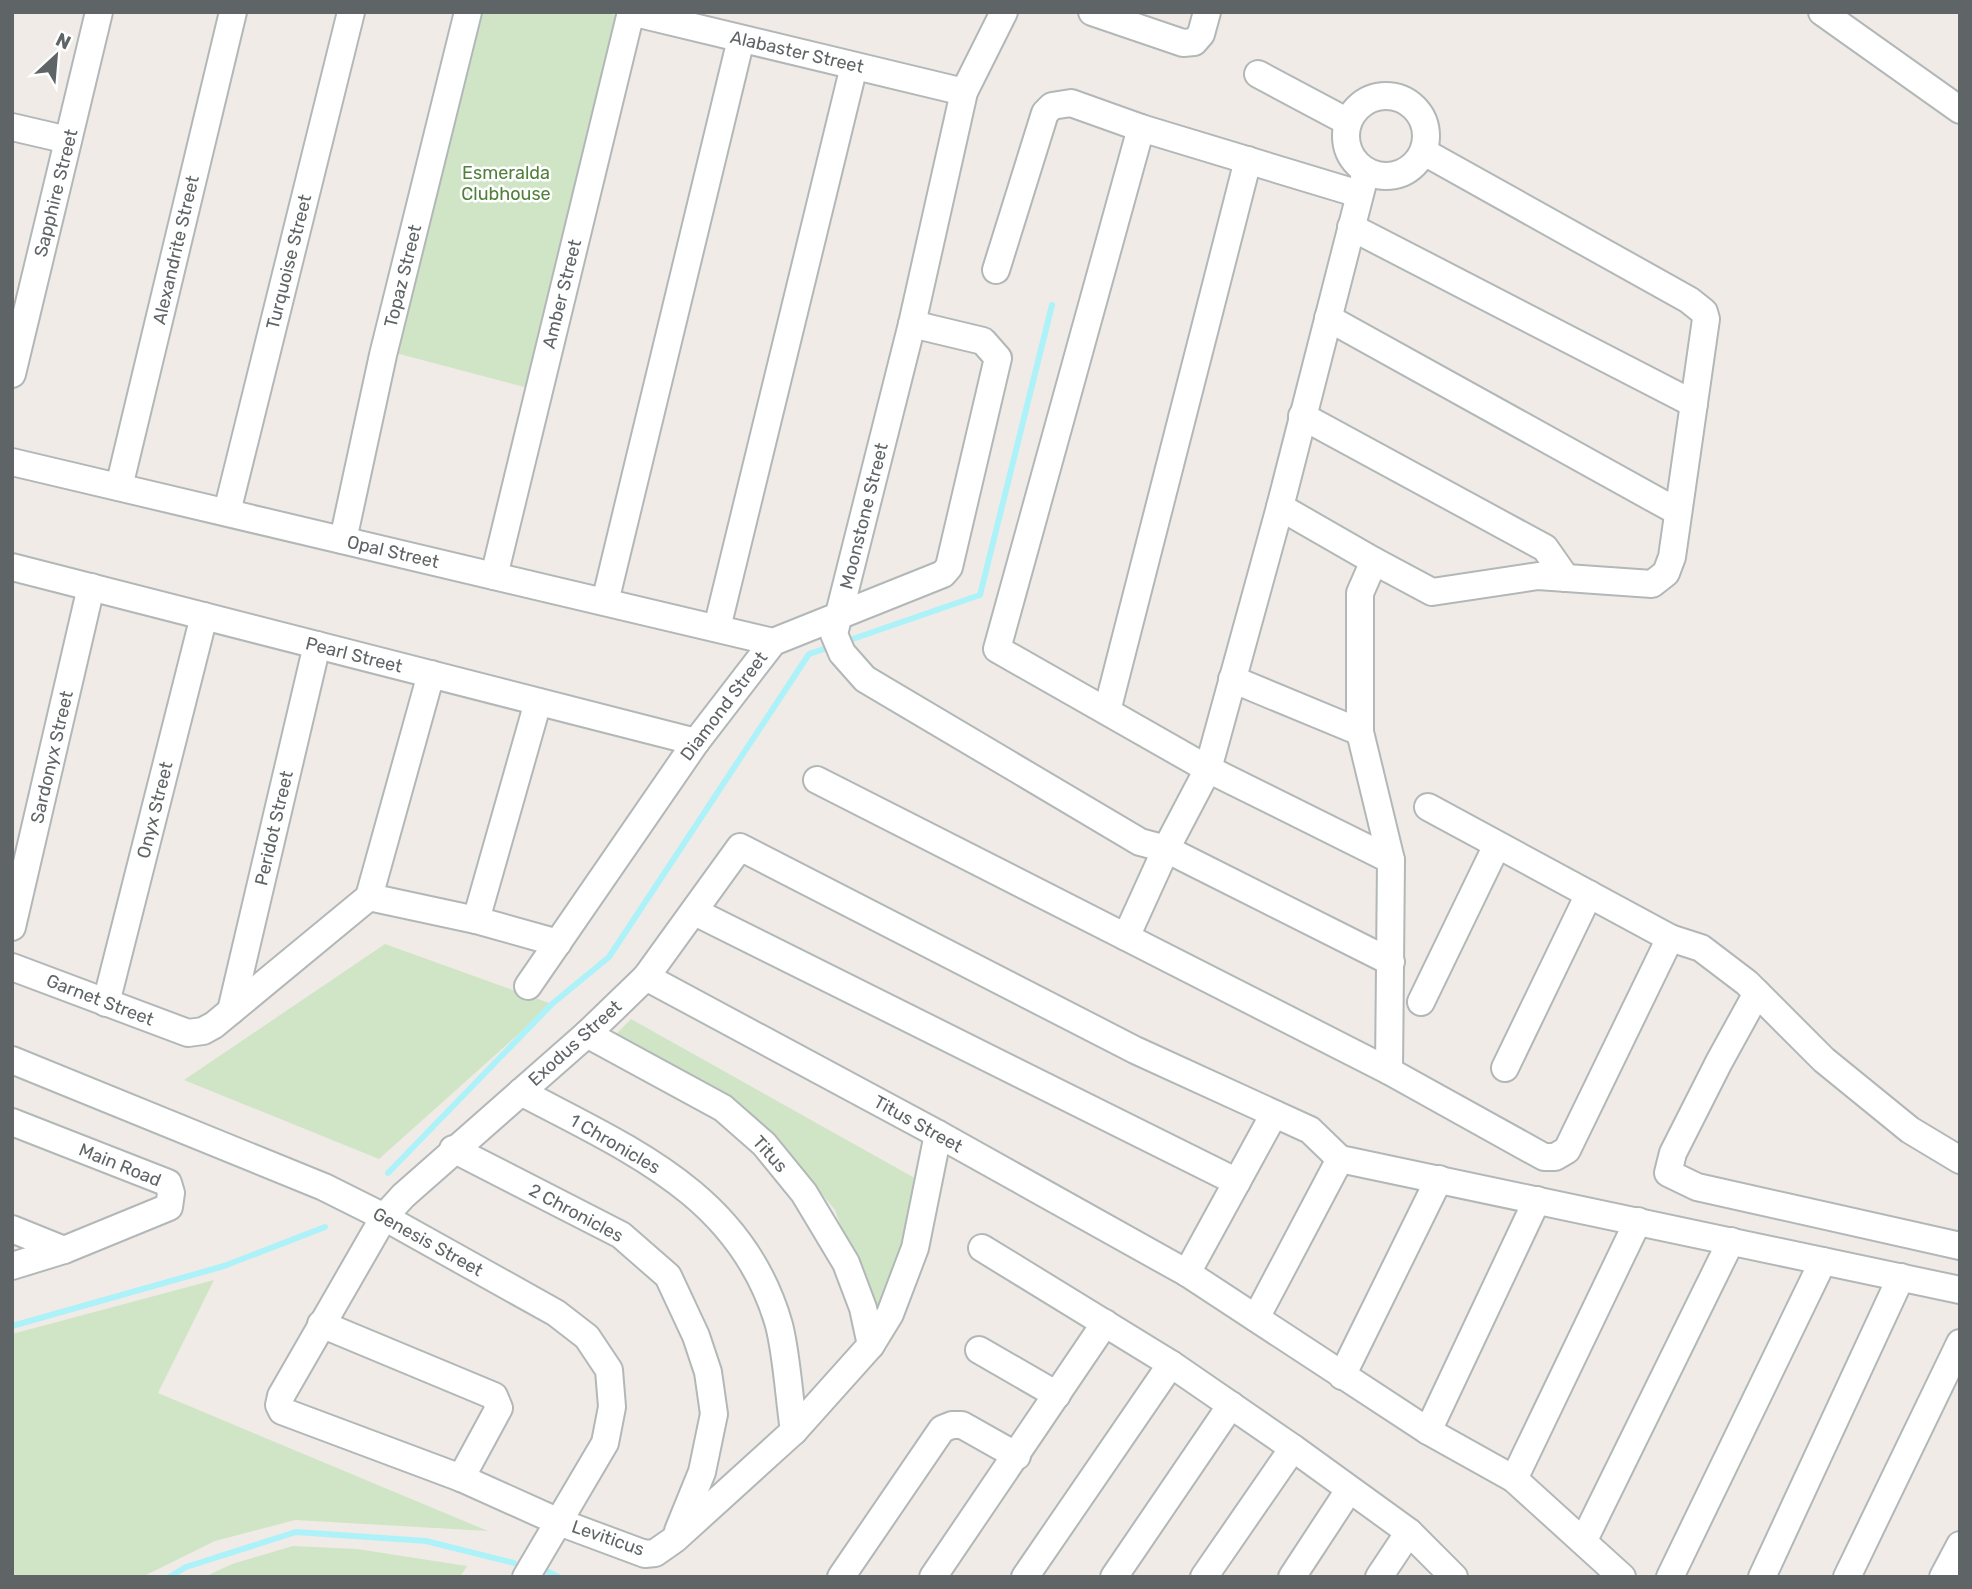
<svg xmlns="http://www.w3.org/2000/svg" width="1972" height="1589" font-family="Rubik,sans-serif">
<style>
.green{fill:#d0e5c6}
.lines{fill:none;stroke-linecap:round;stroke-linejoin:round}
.stream{stroke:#aef2f9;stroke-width:6}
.minor-casing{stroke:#b2b7b8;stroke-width:30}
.minor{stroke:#fff;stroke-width:26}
.labels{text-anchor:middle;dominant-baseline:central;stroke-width:5;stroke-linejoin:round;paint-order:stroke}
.street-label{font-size:18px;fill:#5f6566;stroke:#fff}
.park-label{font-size:18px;fill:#50803b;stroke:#fff}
</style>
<rect width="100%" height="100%" fill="#f0ebe7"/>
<g class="green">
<polygon points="473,12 602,12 624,17 532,389 388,351"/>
<polygon points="385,944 552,1004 379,1159 184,1080"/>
<polygon points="631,1019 920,1181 903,1251 879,1308 855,1266 835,1210 798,1165 726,1103 613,1037"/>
<polygon points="214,1280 158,1393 488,1531 295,1520 215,1541 142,1577 12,1577 12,1334"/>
<polygon points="293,1546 357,1549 467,1566 460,1577 204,1577 232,1564"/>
</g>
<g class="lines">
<g class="stream">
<polyline points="844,642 980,595 1052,305"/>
<polyline points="388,1173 552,1004 609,957 809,654 833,646"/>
<polyline points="12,1326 224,1266 325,1227"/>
<polyline points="546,1571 559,1577"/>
<polyline points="169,1577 186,1567 296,1532 426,1541 514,1563"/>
</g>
<g class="minor-casing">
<g id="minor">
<polyline points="1004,12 964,92 912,324 834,634 842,653 865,679 1140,842 1166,849 1208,769 1280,507 1366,171"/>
<polyline points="1092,12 1183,43 1194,42 1201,34 1207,12"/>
<polyline points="1822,12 1960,110"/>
<polyline points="1258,74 1348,122"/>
<circle cx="1386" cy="136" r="40"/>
<polyline points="12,127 68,140"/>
<polyline points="1141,128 997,649 1208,769 1391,860"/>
<polyline points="1351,227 1694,404"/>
<polyline points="996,270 1045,113 1052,106 1071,103 1141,128 1359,194"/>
<polyline points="1328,318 1678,512"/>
<polyline points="12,374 99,12"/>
<polyline points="1302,416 1545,548 1566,578"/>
<polyline points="12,462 773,642"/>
<polyline points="119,487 233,12"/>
<polyline points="1280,507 1374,561"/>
<polyline points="227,512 351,12"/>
<polyline points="343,540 383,355 468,12"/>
<polyline points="12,567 696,742"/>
<polyline points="494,576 631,12 964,92"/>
<polyline points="605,602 741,39"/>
<polyline points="717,628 854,66"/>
<polyline points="1232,679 1360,732"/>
<polyline points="1107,711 1248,160"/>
<polyline points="817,780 1126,937 1166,849 1391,962"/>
<polyline points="369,897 431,674"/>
<polyline points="695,912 1237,1182"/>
<polyline points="476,920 538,702"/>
<polyline points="12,927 91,587"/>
<polyline points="1126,937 1389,1071 1391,860 1360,732 1360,593 1374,561 1432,592 1538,576 1652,584 1666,573 1672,557 1706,319 1704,312 1689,300 1424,152"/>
<polyline points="1670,938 1701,948 1747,983 1824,1060 1910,1130 1960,1160"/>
<polyline points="12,967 188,1033 203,1031 214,1025 369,897 476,920 558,943"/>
<polyline points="646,977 938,1134 1187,1273 1428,1431 1514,1479 1622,1577"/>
<polyline points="528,986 696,742 773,642 943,574 949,567 998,358 983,341 912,324"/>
<polyline points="1757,993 1719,1062 1673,1153 1668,1173 1697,1187 1960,1246"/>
<polyline points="1421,1002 1497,845"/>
<polyline points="106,1003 204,616"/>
<polyline points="231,1011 317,645"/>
<polyline points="587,1034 723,1108 764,1144 804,1193 846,1263 863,1308 871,1345"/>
<polyline points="12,1060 324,1187 384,1217 556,1313 587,1337 609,1370 612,1407 605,1443 526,1577"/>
<polyline points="1505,1068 1589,894"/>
<polyline points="1389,1071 1544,1157 1555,1157 1567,1150 1670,938 1428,807"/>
<path d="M521 1092C630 1150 742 1195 779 1325 787 1356 789 1398 794 1431"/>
<polyline points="12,1122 168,1183 171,1193 169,1207 64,1250 12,1266"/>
<polyline points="938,1134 915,1248 890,1314 871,1345 794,1431 675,1539 655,1553 645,1554 559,1522 461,1478 282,1411 279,1405 281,1396 384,1217 403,1196 587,1034 646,977 740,847 1135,1050 1310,1130 1340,1159 1960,1290"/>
<polyline points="453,1149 621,1235 668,1276 696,1336 708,1372 714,1414 702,1472 678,1531"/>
<polyline points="12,1229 64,1250"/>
<polyline points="982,1248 1171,1364 1293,1448 1409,1532 1454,1577"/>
<polyline points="1187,1273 1274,1114"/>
<polyline points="1256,1318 1340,1159"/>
<polyline points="321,1324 494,1396 499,1408 461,1478"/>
<polyline points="979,1350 1057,1395"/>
<polyline points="1342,1376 1439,1179"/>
<polyline points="1428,1431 1537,1200"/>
<polyline points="1514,1479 1638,1221"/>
<polyline points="1584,1540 1731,1241"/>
<polyline points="841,1577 942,1429 952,1425 962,1425 1017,1456"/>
<polyline points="933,1577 1105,1323"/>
<polyline points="1025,1577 1171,1364"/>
<polyline points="1114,1577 1231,1405"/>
<polyline points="1204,1577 1293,1448"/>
<polyline points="1292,1577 1349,1490"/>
<polyline points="1379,1577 1409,1532"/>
<polyline points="1670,1577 1823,1261"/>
<polyline points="1762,1577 1901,1277"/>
<polyline points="1847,1577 1960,1343"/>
<polyline points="1943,1577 1960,1545"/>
</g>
</g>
<use href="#minor" class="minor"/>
</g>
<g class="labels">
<g class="street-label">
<text transform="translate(797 52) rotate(13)">Alabaster Street</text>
<text transform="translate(56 193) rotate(-76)">Sapphire Street</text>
<text transform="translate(176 250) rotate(-77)">Alexandrite Street</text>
<text transform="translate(289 262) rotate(-76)">Turquoise Street</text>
<text transform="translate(403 276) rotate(-76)">Topaz Street</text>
<text transform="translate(562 294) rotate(-76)">Amber Street</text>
<text transform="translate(864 516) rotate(-76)">Moonstone Street</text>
<text transform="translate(393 552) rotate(13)">Opal Street</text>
<text transform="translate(354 655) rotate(14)">Pearl Street</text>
<text transform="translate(724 706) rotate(-53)">Diamond Street</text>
<text transform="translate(52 757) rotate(-77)">Sardonyx Street</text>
<text transform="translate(155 810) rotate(-76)">Onyx Street</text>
<text transform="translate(274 828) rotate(-77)">Peridot Street</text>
<text transform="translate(100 1000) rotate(21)">Garnet Street</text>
<text transform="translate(575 1043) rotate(-42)">Exodus Street</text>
<text transform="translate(918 1124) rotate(29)">Titus Street</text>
<text transform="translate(615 1144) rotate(30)">1 Chronicles</text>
<text transform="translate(770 1154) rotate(48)">Titus</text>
<text transform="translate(120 1165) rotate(22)">Main Road</text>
<text transform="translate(576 1213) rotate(28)">2 Chronicles</text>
<text transform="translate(428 1242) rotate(29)">Genesis Street</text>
<text transform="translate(608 1538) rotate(19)">Leviticus</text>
</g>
<g class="park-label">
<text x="506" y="173">Esmeralda<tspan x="506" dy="21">Clubhouse</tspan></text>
</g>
</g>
<rect width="1972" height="1589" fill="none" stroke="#5f6566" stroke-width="28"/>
<g transform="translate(56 56) rotate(26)" stroke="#ffffff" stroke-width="5" paint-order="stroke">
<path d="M0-5L12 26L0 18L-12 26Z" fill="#5f6566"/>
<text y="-10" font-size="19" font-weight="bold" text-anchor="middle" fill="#5f6566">N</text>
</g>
</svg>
